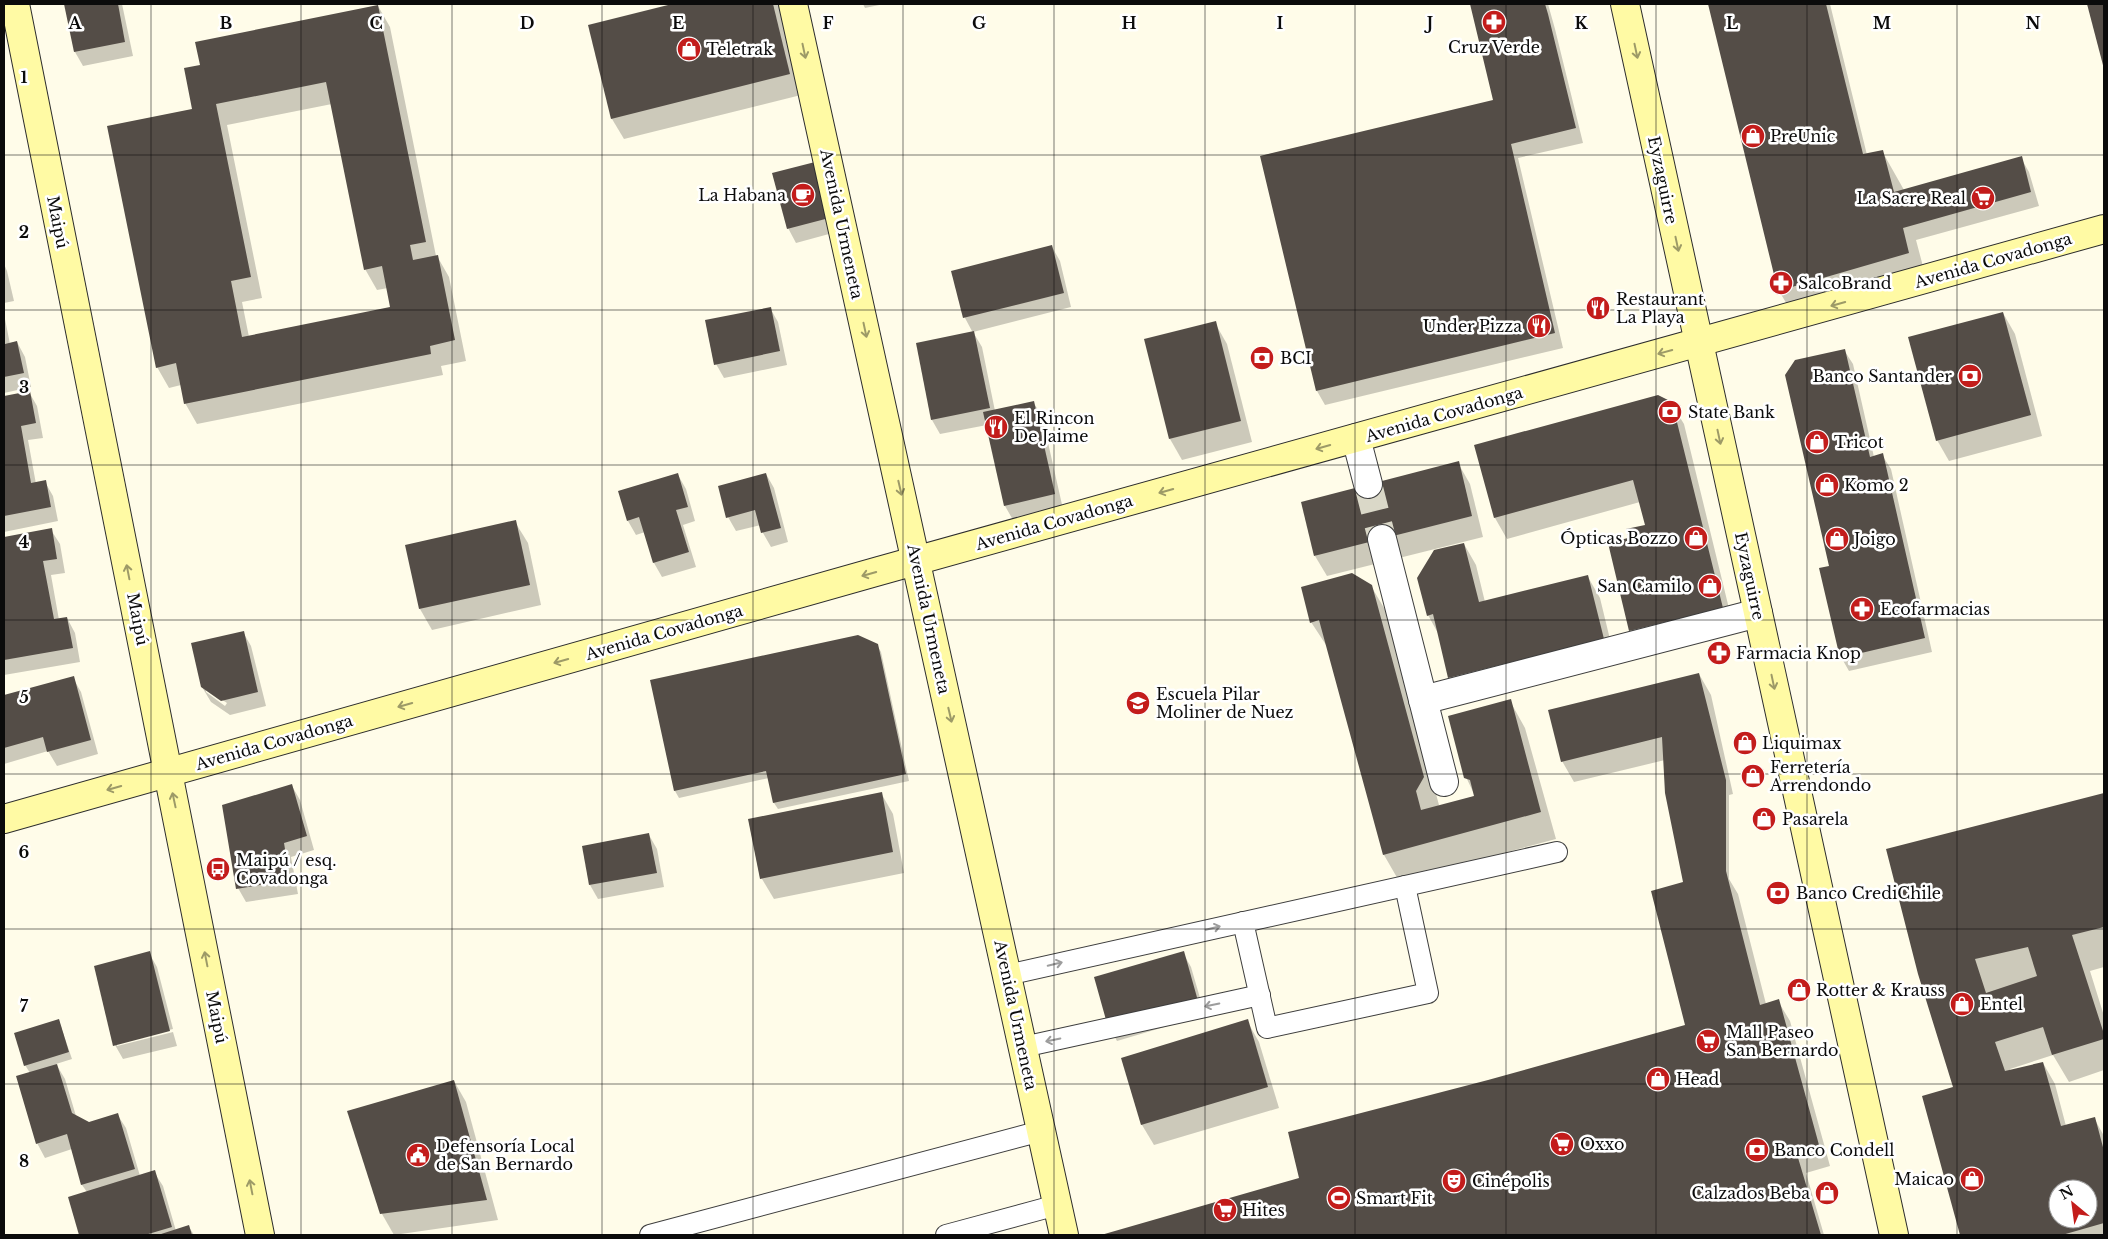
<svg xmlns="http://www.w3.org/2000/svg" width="2108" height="1239" font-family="'Libre Baskerville',serif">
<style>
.shadow{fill:#0003;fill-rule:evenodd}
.building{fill:#544d47;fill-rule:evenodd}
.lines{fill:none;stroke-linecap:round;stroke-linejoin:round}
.street-tunnel{stroke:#dad8c8;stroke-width:28;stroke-dasharray:28 14;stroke-linecap:butt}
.lane-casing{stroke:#3e3e3e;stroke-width:22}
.street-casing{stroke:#3e3e3e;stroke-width:30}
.secondary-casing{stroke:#2d2d2d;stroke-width:30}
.lane{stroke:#fff;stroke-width:20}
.street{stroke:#fff;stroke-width:28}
.secondary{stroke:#fffaa4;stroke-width:28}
.oneway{stroke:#9d9a67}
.oneway2{stroke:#9d9d9d}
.grid{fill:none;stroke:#0b0b0b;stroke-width:1;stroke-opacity:0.55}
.labels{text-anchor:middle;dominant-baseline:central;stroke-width:5;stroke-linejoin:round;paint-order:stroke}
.poi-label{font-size:16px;fill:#0b0b0b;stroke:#fff;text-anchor:start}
.street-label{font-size:16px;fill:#0b0b0b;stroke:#fff}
.grid-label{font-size:16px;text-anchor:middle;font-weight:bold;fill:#0b0b0b;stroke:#fff;stroke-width:5;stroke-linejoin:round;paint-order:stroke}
</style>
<rect width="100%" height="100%" fill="#fffce9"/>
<g class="shadow">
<polygon points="65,4 122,4 133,56 83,66 75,52"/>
<polygon points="677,4 779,4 801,95 624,139 612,119 589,26"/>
<polygon points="863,4 884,4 865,8"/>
<polygon points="1471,4 1548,4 1555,29 1583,143 1518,158 1563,348 1325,405 1317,391 1261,156 1495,101"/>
<polygon points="1710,4 1830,4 1867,155 1882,151 1904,190 2021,158 2029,172 2039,206 1916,240 1929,289 1800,326 1779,291"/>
<polygon points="2089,4 2104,4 2104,67"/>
<path d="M378 6 390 27 436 256H437L449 277 466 361 441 366 443 375 197 424 185 403 181 385 169 388 157 367 193 110 201 66ZM332 104 365 269 377 290 388 288 392 308 249 337 242 302 262 298 227 125Z"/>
<polygon points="818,163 840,231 796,243 788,228"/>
<polygon points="1052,247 1060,261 1071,307 973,332 982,347 995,411 1033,402 1042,416 1063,509 1013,520 1005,506 987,425 940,434 932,420 917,344 973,333 965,318 953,272"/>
<polygon points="4,264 7,271 14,301 4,303"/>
<polygon points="770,308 778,322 787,365 724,378 716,364"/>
<polygon points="2003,313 2015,334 2042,436 1949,461 1937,440"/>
<polygon points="4,314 10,344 17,342 25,357 31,387 4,393"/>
<polygon points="1215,323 1227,344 1252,442 1182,460 1170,439 1145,340"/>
<polygon points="1844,350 1853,364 1874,457 1882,455 1891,469 1932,652 1849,671 1841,657 1830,567"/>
<polygon points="29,392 37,406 43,438 28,440 36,484 45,482 53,496 58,521 4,532 4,397"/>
<polygon points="1671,403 1684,424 1734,629 1643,651 1630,630 1629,539 1646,526 1640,502 1507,539 1495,518 1476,446"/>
<polygon points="1458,463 1470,484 1483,537 1327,576 1315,556"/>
<polygon points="766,474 774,488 788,542 771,547 763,533 761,525 736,531 728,517"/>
<polygon points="678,475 686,489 695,521 683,525 696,567 662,577 654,563 645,532 636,535 628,521"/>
<polygon points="515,522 528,543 541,605 432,630 420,609 406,546"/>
<polygon points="51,530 60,544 65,573 51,575 59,620 67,618 75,633 80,662 4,675 4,538"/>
<polygon points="1464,544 1476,565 1485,602 1588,577 1600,598 1615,660 1461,698 1449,677 1439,635 1428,615"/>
<polygon points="1371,586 1387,613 1439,805 1438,807 1475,796 1466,777 1510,701 1525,728 1556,839 1399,881 1384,855 1328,648 1311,622"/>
<path d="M243 632 251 646 266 706 230 715 211 702 202 687ZM206 689 227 703 225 706 206 692Z"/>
<polygon points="877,645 881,652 909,781 778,809 774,803 769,778 679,798 675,791 651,681"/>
<polygon points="1699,674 1711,695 1733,794 1729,795 1729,879 1738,894 1766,1004 1778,1001 1790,1021 1830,1166 1806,1173 1824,1235 1104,1235 1300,1179 1489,1082 1687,1026 1685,883 1665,760 1574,782 1562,761"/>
<polygon points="73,678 81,692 98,754 57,766 48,751 4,764 4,697"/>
<polygon points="292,786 300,800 314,850 291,857 298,894 246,902 238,888"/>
<polygon points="881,793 893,814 904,873 774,899 762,879"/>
<path d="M2104 794V967L2090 971 2104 1016V1070L2069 1082 2053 1055 2010 1069 2011 1071 2043 1063 2055 1084 2066 1126 2094 1118 2104 1136V1235H1962L1924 1097 1954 1088 1887 850ZM2058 1189H2088V1219H2058Z"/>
<polygon points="649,835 657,849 664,887 598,899 590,885 583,847"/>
<polygon points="149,953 157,967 173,1029 117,1043 117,1046 173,1032 177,1046 123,1059 115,1045"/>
<polygon points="1183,953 1191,967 1205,1015 1117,1041 1109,1027"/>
<polygon points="59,1021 72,1059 56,1064 65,1079 76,1116 89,1123 117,1114 126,1128 140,1176 154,1172 163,1186 176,1231 189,1227 194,1235 80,1235 69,1198 87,1192 82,1185 72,1149 45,1158 37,1143 30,1073 25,1065"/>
<polygon points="1247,1021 1259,1042 1279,1108 1154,1145 1142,1125 1123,1058"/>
<polygon points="454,1081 466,1102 498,1220 394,1235 382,1214"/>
</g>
<g class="building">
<polygon points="64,4 118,4 125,42 74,52"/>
<polygon points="672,4 773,4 790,74 611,119 588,25"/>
<polygon points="1470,4 1545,4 1548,14 1576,128 1511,144 1555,333 1316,391 1260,156 1493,100"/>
<polygon points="1708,4 1826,4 1863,154 1883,150 1894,192 2022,156 2031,192 1903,228 1909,253 1778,291"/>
<polygon points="2087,4 2104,4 2104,69"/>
<path d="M378 5 426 242 410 245 413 260 438 255 455 340 430 346 431 354 184 404 176 363 156 368 107 126 192 109 184 68 200 65 195 42ZM326 82 364 270 382 266 390 307 242 337 231 281 251 277 216 104Z"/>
<polygon points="819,161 833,217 787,229 772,173"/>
<polygon points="1052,245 1064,293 963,318 951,271"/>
<polygon points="771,307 780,351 714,365 705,320"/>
<polygon points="2003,312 2031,415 1936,441 1908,337"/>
<polygon points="1216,321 1241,421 1169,439 1144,339"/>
<polygon points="974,331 990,408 931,420 916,343"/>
<polygon points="4,340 5,344 17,341 24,373 4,377"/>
<polygon points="1845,349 1870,457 1883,453 1925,638 1840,658 1819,568 1829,566 1785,375 1795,360"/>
<polygon points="30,391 36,423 21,426 31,483 46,480 51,507 4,516 4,396"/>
<polygon points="1658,395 1672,402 1723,608 1629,631 1608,543 1628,538 1626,529 1645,525 1633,480 1494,518 1474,445"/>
<polygon points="1034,401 1055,494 1004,506 983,412"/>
<polygon points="1459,461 1472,516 1314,556 1301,502"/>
<polygon points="678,473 688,507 676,510 689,552 653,563 639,517 627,521 618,491"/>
<polygon points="766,473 781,528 761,533 755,510 726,518 718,486"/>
<polygon points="516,520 530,585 419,609 405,545"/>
<polygon points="52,528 57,559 43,561 54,619 67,617 73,648 4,660 4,537"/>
<polygon points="1464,543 1479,602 1588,575 1604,639 1448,678 1433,614 1427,616 1417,578 1434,550"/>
<polygon points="1352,573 1372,585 1424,777 1416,791 1421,810 1474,796 1470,780 1464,778 1448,716 1511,699 1541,812 1383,855 1319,620 1310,623 1301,587"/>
<polygon points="244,631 258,692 221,701 201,687 191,643"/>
<polygon points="858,635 878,644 906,774 773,803 766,771 674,791 650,680"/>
<polygon points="1699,673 1726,780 1726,871 1760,1005 1779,999 1819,1145 1796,1151 1821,1235 1101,1235 1299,1178 1288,1132 1488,1080 1685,1025 1651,891 1683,882 1665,793 1662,737 1561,762 1548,710"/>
<polygon points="74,676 91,740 47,752 43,737 4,748 4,695"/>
<polygon points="292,784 307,836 284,843 290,880 236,889 222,805"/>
<polygon points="882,792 893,852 760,879 748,819"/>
<path d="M2104 793V927L2072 935 2104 1034V1039L2052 1055 2043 1027 1995 1042 2005 1071 2043 1062 2061 1126 2095 1117 2104 1151V1223L2062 1235H1960L1922 1096 1953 1087 1918 974 1886 849ZM2028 947 2037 976 1986 993 1975 959ZM2058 1189H2088V1219H2058Z"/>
<polygon points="649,833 657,873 589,885 582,846"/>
<polygon points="150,951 170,1031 113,1046 94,966"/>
<polygon points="1184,951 1198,1001 1108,1027 1094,977"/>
<polygon points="59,1019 69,1052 24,1066 14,1033"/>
<polygon points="1248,1019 1268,1087 1141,1125 1121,1058"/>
<polygon points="57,1064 72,1113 89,1122 118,1113 135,1169 81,1185 67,1134 36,1144 16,1076"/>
<polygon points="454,1080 487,1200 380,1214 347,1111"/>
<polygon points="155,1170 172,1227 145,1235 79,1235 68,1197"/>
<polygon points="189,1225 192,1235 158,1235"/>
</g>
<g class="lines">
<polyline class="street-tunnel" points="1368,484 1382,539"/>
<g class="lane-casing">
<g id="lane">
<polyline points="1243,922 1267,1028 1428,993 1405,886"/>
<polyline points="1007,975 1557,852"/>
<polyline points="1023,1047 1260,995"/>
<polyline points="650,1235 1041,1131"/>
<polyline points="946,1235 1057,1205"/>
</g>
</g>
<g class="street-casing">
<g id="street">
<polyline points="1356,438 1368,484"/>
<polyline points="1382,539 1444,782"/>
<polyline points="1423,700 1758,613"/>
</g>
</g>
<g class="secondary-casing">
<g id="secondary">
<polyline points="15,4 260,1235"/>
<polyline points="793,4 1064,1235"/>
<polyline points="1625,4 1894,1235"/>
<polyline points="4,819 879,571 2104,229"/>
</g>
</g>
<use href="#lane" class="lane"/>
<use href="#street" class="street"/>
<use href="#secondary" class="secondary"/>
</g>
<defs><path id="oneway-shaft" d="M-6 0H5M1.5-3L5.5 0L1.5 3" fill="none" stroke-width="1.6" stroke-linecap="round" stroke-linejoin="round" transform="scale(1.25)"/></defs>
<g class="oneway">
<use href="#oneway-shaft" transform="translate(804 51) rotate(78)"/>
<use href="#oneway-shaft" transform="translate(1636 51) rotate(78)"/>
<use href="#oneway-shaft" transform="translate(1677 244) rotate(78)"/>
<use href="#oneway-shaft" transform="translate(1838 304) rotate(164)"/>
<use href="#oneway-shaft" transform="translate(865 330) rotate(78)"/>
<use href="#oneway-shaft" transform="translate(1665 352) rotate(165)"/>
<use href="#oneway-shaft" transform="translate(1719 437) rotate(78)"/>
<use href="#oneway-shaft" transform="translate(1323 447) rotate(164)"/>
<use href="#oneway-shaft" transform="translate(900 488) rotate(77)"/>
<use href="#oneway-shaft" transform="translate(1166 491) rotate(164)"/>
<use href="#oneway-shaft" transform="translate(128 572) rotate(-101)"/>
<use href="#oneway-shaft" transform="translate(869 574) rotate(164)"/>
<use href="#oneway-shaft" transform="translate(561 661) rotate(164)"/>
<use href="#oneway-shaft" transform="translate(1773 682) rotate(78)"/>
<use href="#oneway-shaft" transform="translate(405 705) rotate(164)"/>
<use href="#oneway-shaft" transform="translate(950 715) rotate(77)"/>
<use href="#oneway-shaft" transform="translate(114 788) rotate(164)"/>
<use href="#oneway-shaft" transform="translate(174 800) rotate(-102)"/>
<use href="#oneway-shaft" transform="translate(206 959) rotate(-101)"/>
<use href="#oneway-shaft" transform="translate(251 1187) rotate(-101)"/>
</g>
<g class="oneway2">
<use href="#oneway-shaft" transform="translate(1213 928) rotate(-13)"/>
<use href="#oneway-shaft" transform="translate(1055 964) rotate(-13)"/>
<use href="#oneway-shaft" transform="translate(1212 1005) rotate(168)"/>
<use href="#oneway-shaft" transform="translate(1053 1040) rotate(168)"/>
</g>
<path class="grid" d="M151 4V1235M301 4V1235M452 4V1235M602 4V1235M753 4V1235M903 4V1235M1054 4V1235M1205 4V1235M1355 4V1235M1506 4V1235M1656 4V1235M1807 4V1235M1957 4V1235M4 155H2104M4 310H2104M4 465H2104M4 620H2104M4 774H2104M4 929H2104M4 1084H2104"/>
<defs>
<g id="pharmacy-disc" transform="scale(1.25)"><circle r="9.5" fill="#c31c1b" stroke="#fff"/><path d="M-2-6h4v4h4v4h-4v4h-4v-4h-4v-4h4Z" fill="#fff"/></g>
<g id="shop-disc" transform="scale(1.25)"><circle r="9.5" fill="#c31c1b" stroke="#fff"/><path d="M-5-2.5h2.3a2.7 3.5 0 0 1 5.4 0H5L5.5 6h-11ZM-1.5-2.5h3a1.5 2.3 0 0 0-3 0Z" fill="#fff"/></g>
<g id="cafe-disc" transform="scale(1.25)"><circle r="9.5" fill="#c31c1b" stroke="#fff"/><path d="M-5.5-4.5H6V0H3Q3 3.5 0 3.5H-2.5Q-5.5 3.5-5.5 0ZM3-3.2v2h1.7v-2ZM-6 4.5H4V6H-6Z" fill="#fff"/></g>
<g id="supermarket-disc" transform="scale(1.25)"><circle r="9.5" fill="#c31c1b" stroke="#fff"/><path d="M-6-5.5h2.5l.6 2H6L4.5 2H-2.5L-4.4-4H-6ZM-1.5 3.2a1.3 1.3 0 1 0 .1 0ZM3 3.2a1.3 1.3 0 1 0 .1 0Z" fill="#fff"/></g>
<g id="restaurant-disc" transform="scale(1.25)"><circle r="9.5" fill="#c31c1b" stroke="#fff"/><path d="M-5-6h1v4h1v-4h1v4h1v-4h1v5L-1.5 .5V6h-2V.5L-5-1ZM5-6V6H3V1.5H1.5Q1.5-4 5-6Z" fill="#fff"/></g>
<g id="bank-disc" transform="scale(1.25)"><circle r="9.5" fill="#c31c1b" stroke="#fff"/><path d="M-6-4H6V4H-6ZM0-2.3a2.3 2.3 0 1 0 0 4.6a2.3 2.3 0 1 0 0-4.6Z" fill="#fff"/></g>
<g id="school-disc" transform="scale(1.25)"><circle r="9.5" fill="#c31c1b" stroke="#fff"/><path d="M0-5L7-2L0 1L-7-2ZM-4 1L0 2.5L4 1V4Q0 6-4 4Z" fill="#fff"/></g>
<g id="bus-disc" transform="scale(1.25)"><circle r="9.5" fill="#c31c1b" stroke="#fff"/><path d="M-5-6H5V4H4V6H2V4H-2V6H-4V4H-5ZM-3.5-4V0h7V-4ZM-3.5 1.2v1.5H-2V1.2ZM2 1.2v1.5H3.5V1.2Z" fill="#fff"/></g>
<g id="civic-disc" transform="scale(1.25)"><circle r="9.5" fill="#c31c1b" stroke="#fff"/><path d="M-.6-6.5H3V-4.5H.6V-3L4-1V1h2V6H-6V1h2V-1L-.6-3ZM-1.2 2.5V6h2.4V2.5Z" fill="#fff"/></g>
<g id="theatre-disc" transform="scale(1.25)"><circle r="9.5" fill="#c31c1b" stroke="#fff"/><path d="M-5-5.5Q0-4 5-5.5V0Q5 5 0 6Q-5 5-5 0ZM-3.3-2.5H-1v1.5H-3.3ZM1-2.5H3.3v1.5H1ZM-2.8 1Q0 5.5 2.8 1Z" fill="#fff"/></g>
<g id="stadium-disc" transform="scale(1.25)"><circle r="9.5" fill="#c31c1b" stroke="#fff"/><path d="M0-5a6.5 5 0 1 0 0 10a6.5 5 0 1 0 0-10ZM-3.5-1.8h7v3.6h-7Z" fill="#fff"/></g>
</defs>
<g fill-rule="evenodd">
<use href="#pharmacy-disc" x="1494" y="22"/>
<use href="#shop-disc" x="689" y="49"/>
<use href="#shop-disc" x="1753" y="136"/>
<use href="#cafe-disc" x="803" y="195"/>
<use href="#supermarket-disc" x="1983" y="198"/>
<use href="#pharmacy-disc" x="1781" y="283"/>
<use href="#restaurant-disc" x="1598" y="308"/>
<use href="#restaurant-disc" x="1539" y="326"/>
<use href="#bank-disc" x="1262" y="358"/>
<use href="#bank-disc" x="1970" y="376"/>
<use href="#bank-disc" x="1670" y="412"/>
<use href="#restaurant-disc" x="996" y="427"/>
<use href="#shop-disc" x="1817" y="442"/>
<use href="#shop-disc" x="1827" y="485"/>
<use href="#shop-disc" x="1696" y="538"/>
<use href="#shop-disc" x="1837" y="539"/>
<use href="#shop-disc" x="1710" y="586"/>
<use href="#pharmacy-disc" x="1862" y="609"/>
<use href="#pharmacy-disc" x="1719" y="653"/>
<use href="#school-disc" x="1138" y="703"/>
<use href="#shop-disc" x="1745" y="743"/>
<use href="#shop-disc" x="1753" y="776"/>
<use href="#shop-disc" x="1764" y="819"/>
<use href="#bus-disc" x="218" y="869"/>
<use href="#bank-disc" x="1778" y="893"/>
<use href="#shop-disc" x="1799" y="990"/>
<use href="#shop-disc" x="1962" y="1004"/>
<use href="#supermarket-disc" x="1708" y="1041"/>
<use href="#shop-disc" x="1658" y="1079"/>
<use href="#supermarket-disc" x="1562" y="1144"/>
<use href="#bank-disc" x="1757" y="1150"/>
<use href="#civic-disc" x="418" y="1155"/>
<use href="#shop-disc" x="1972" y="1179"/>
<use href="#theatre-disc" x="1454" y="1181"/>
<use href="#shop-disc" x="1827" y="1193"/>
<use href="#stadium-disc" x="1339" y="1198"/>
<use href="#supermarket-disc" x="1225" y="1210"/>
</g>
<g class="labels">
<g class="poi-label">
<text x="1494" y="47" text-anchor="middle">Cruz Verde</text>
<text x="706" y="49">Teletrak</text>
<text x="1770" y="136">PreUnic</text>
<text x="786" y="195" text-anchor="end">La Habana</text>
<text x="1966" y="198" text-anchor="end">La Sacre Real</text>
<text x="1798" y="283">SalcoBrand</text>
<text x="1616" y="299">Restaurant<tspan x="1616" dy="18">La Playa</tspan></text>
<text x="1522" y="326" text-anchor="end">Under Pizza</text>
<text x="1280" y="358">BCI</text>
<text x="1952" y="376" text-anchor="end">Banco Santander</text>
<text x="1688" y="412">State Bank</text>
<text x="1014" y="418">El Rincon<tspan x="1014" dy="18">De Jaime</tspan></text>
<text x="1834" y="442">Tricot</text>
<text x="1844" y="485">Komo 2</text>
<text x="1678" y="538" text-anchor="end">Ópticas Bozzo</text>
<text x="1854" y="539">Joigo</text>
<text x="1692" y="586" text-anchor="end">San Camilo</text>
<text x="1880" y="609">Ecofarmacias</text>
<text x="1736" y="653">Farmacia Knop</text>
<text x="1156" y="694">Escuela Pilar<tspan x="1156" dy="18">Moliner de Nuez</tspan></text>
<text x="1762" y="743">Liquimax</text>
<text x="1770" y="767">Ferretería<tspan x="1770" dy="18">Arrendondo</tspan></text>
<text x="1782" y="819">Pasarela</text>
<text x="236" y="860">Maipú / esq.<tspan x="236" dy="18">Covadonga</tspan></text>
<text x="1796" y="893">Banco CrediChile</text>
<text x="1816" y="990">Rotter &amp; Krauss</text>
<text x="1980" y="1004">Entel</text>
<text x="1726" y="1032">Mall Paseo<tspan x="1726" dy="18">San Bernardo</tspan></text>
<text x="1676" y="1079">Head</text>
<text x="1580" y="1144">Oxxo</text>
<text x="436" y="1146">Defensoría Local<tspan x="436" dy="18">de San Bernardo</tspan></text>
<text x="1774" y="1150">Banco Condell</text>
<text x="1954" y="1179" text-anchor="end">Maicao</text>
<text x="1472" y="1181">Cinépolis</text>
<text x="1810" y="1193" text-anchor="end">Calzados Beba</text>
<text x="1356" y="1198">Smart Fit</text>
<text x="1242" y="1210">Hites</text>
</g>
<g class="street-label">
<text transform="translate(1663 180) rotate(78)">Eyzaguirre</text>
<text transform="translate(58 222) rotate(79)">Maipú</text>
<text transform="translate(842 224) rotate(78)">Avenida Urmeneta</text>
<text transform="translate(1993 260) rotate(-16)">Avenida Covadonga</text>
<text transform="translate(1444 414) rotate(-16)">Avenida Covadonga</text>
<text transform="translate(1054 522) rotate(-16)">Avenida Covadonga</text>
<text transform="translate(1750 576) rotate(78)">Eyzaguirre</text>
<text transform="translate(138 619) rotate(79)">Maipú</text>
<text transform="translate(929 619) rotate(78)">Avenida Urmeneta</text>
<text transform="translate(664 632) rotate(-16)">Avenida Covadonga</text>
<text transform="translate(274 742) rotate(-16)">Avenida Covadonga</text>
<text transform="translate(1016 1015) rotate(78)">Avenida Urmeneta</text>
<text transform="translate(217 1017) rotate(79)">Maipú</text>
</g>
</g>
<g class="grid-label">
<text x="75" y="29">A</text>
<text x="226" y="29">B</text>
<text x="376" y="29">C</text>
<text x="527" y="29">D</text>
<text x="678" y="29">E</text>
<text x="828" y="29">F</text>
<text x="979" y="29">G</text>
<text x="1129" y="29">H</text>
<text x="1280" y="29">I</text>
<text x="1430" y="29">J</text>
<text x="1581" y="29">K</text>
<text x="1732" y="29">L</text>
<text x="1882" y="29">M</text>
<text x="2033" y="29">N</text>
<text x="24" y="83">1</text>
<text x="24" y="238">2</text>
<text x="24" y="393">3</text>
<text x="24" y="548">4</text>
<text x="24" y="703">5</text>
<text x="24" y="858">6</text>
<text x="24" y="1012">7</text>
<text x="24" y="1167">8</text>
</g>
<rect width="2108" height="1239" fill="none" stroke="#0b0b0b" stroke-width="10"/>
<g transform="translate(2073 1204) rotate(331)"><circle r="24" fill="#ffffff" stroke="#9d9d9d"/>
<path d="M0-4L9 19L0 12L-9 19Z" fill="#c31c1b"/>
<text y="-8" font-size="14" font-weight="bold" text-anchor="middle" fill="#0b0b0b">N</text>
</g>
</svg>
